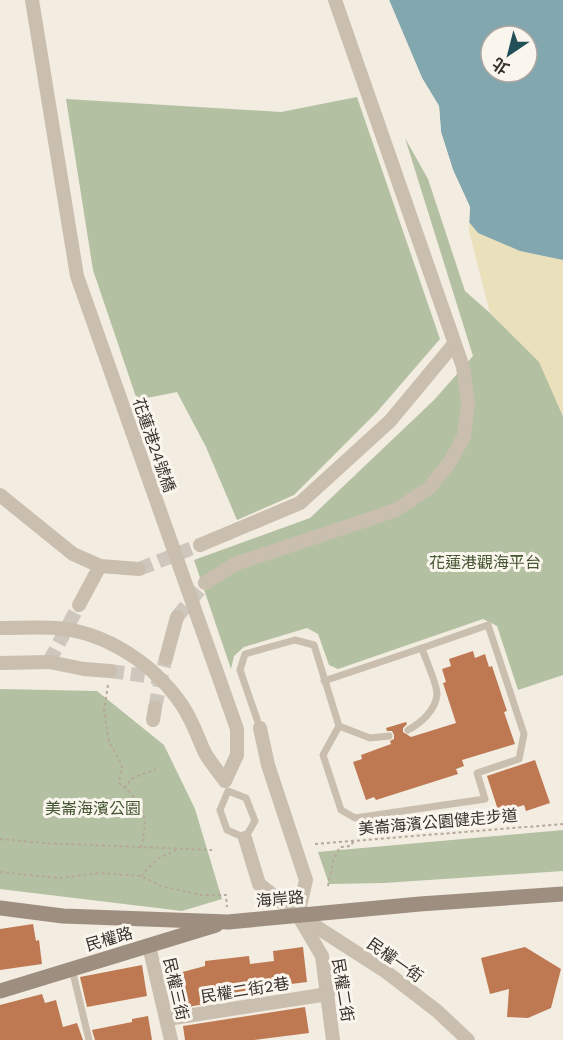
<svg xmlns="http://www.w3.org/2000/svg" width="563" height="1040" font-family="'Work Sans','Noto Sans TC',sans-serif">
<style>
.green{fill:#b3c1a2}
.sand{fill:#eae0bb}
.water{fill:#82a7ae;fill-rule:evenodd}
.pier{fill:#f2ece1}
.building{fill:#be7953}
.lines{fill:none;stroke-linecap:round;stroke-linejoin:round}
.street-tunnel{stroke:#cdc7bd;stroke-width:14;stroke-dasharray:14 7;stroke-linecap:butt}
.path{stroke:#b6a898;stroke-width:2;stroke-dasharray:3 3;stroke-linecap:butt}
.lane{stroke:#cabeae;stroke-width:7}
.street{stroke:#cabeae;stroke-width:14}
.secondary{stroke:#9e8e7f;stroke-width:15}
.labels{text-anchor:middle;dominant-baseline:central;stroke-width:6;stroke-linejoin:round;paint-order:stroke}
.street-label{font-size:16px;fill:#39312c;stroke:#faf6ee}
.park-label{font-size:16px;fill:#445631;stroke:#faf6ee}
</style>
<rect width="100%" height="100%" fill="#f2ece1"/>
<g class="green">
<polygon points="357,97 440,339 377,412 294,495 237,520 206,447 177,392 137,400 93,270 66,99 281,112"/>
<polygon points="405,138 428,179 465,291 490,313 539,361 563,416 563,675 518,690 497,626 483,619 338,669 329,665 318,634 307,628 244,647 234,656 231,669 194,560 310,518 434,400 473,356"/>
<polygon points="0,689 97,691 164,745 195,809 222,899 182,911 0,889"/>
<polygon points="563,830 563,871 384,883 329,884 318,852"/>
</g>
<polygon class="sand" points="469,222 478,233 520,251 563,260 563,416 539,362 490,313 469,231"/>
<path class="water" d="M389 0H563V260L520 251 478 233 469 222 470 207 453 170 441 132 439 106 422 78ZM491 36H527V72H491Z"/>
<polygon class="pier" points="386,0 389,0 422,78 439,106 441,132 453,170 470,207 469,226 466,222 467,208 451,171 438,133 436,107 408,54"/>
<g class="building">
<polygon points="473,651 475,658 485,654 489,667 492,666 507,711 504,712 515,744 462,760 464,766 456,769 458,774 376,800 374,797 366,800 353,762 362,759 361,755 391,744 390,741 394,739 394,735 392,731 387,731 386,728 406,722 407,724 403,728 403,732 411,737 456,723 443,683 446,682 442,669 451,666 449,659"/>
<polygon points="535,760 550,803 526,811 524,805 499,813 487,776"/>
<polygon points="33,924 36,941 39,940 42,964 0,970 0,929"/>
<polygon points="303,947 307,982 253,989 254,996 181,1008 175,974 205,966 205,961 249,956 250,964 274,961 273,951"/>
<polygon points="525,947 561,969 551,1008 528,1018 507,1017 509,989 490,994 481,958"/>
<polygon points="142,965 147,996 87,1007 80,977"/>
<polygon points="42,994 45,1003 56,1000 63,1027 77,1023 83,1040 0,1040 0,1005"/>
<polygon points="305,1007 309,1033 254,1040 185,1040 183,1026"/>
<polygon points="148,1016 152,1040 95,1040 92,1030 132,1022 132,1019"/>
</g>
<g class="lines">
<g class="street-tunnel">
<polyline points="139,569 200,545"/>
<polyline points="177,617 205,583"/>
<polyline points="49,662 79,605"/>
<polyline points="110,671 161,678 166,658"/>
<polyline points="155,708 161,678"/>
</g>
<g class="path">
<path d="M108 685 104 710 109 742 122 765 119 783C145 804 149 815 141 847"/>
<polyline points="124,788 133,778 156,769"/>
<polyline points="0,839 43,843 212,850"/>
<polyline points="315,844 563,824"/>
<polyline points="0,872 59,878 99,873 141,876 161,886 201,895 226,895 227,907"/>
<polyline points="141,876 157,859 176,850"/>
<polyline points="328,886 334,858 340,847 351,846 354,840"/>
</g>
<g class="lane">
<polyline points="324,681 422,648"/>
<path d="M339 726 323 755 341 810 355 818 485 799 477 773 519 759 524 734 488 625 422 648C425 659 437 683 437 694 436 710 421 723 408 730"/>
<polyline points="260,728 240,670 245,654 295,640 314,645 339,726 370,738 389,736"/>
<polygon points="228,791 246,798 255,821 245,838 227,830 220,810"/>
<polyline points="72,969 89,1040"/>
</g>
<g class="street">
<polyline points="0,495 73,554 100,566 139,569"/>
<polyline points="200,545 300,503 390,421 454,344"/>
<polyline points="205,583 235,564 396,510 429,488 450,462 464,436 468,403 463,367 335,0"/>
<polyline points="79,605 100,566"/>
<path d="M0 628C18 628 37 627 56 628 106 632 154 664 182 705 192 720 197 735 204 751 209 761 218 771 225 781L237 755V729L77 276 32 0"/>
<polyline points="166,658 177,617"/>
<polyline points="0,663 49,662 84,669 110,671"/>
<polyline points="153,720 155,708"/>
<polyline points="260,728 268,765 306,880 298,915"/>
<polyline points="245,838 259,884 298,915 385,971 437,1011 468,1040"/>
<polyline points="299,917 322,956 333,1040"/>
<polyline points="149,946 171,1040"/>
<polyline points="167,1019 328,994"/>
</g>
<g class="secondary">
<polyline points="0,908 63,916 228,922 420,904 563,894"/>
<polyline points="0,991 216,925"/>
</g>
</g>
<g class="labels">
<g class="street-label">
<text transform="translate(154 445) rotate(71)">花蓮港24號橋</text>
<text transform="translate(438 822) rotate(-5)">美崙海濱公園健走步道</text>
<text transform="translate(280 899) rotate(-5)">海岸路</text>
<text transform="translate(109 939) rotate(-16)">民權路</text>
<text transform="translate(395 960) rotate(35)">民權一街</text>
<text transform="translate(176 989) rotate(77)">民權三街</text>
<text transform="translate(245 990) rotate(-9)">民權二街2巷</text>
<text transform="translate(343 990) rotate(81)">民權二街</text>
</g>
<g class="park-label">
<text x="485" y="562">花蓮港觀海平台</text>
<text x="93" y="808">美崙海濱公園</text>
</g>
</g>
<g transform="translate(509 54) rotate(215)"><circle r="28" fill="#faf6ee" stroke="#ada7a0" stroke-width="1.5"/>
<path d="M0-4.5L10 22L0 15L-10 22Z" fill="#234f58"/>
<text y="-9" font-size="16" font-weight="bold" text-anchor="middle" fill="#39312c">北</text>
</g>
</svg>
